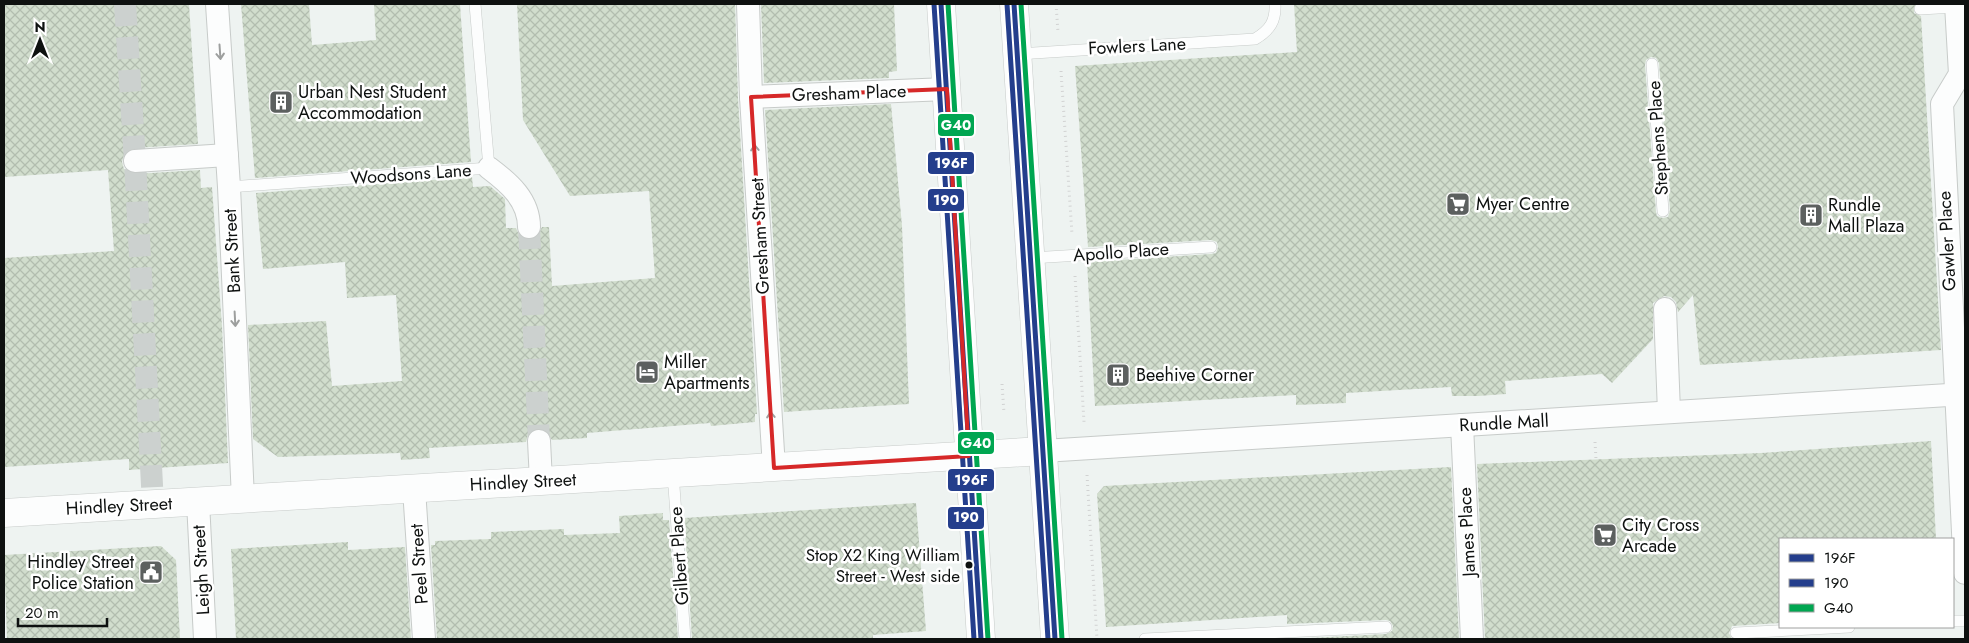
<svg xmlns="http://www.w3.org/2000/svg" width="1969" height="643" font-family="Jost,sans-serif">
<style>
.building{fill:url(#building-cross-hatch);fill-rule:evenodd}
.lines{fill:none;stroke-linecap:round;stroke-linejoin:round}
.street-tunnel{stroke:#ccd1cf;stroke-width:22;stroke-dasharray:22 11;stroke-linecap:butt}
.lane-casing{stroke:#c7cbc9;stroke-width:12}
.street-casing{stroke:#c7cbc9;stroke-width:24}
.secondary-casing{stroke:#c7cbc9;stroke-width:29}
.path{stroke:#d1d2d2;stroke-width:3;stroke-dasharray:1 4;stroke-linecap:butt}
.lane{stroke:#fcfdfd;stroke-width:11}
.street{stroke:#fcfdfd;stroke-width:22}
.secondary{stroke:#fcfdfd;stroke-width:28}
.bus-1-casing{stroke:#fff;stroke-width:9}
.bus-2-casing{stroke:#fff;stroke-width:9}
.bus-3-casing{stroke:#fff;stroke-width:9}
.bus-1{stroke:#243e8c;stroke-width:5}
.bus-2{stroke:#243e8c;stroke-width:5}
.bus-3{stroke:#00a651;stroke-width:5}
.oneway{stroke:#9d9f9e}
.marked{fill:none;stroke:#d62828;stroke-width:4;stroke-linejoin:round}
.bus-dot{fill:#0e1110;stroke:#fff;stroke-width:2}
.labels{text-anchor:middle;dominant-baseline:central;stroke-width:5;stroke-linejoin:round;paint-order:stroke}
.bus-label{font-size:17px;fill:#0e1110;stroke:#fff;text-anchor:end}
.street-label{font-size:18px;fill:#0e1110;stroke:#fff}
.poi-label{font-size:18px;fill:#0e1110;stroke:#fff;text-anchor:start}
.line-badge{stroke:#fff;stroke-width:2}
.badge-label{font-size:14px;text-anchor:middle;font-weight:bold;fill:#fff}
</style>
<defs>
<pattern id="building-cross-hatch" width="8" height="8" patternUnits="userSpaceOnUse" patternTransform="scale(1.25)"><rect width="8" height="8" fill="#d1ddcd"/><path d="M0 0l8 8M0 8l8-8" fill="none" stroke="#b2bdaf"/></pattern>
</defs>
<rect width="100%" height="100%" fill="#eef3f1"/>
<g class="building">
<polygon points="4,4 189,4 198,144 134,148 124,155 122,162 124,169 135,174 200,170 201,188 212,187 222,326 228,463 129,470 129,459 4,467 4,258 114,251 108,170 4,177"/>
<polygon points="241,4 309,4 312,45 376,40 374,4 460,4 471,162 255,178"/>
<polygon points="517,4 735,4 738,98 757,414 755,414 755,422 711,426 710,423 587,433 587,438 552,440 545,430 538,428 528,435 526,442 429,448 430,458 401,460 400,453 278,457 253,439 248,325 326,321 332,386 402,381 396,295 347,298 345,262 263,269 256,193 472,177 473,187 490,186 505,199 506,228 516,228 519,235 530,240 537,237 542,227 549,227 552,286 655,278 649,191 570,196 523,120"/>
<polygon points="761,4 894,4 897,71 889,72 889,78 764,83"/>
<path d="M1294 4H1915L1914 13 1921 16 1941 350 1700 365 1693 295 1678 312 1676 302 1671 297 1664 296 1653 303V339L1612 383 1602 374 1505 381 1506 394 1478 396H1452L1451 387 1346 393V403L1296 405V395L1095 406 1087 262 1211 254 1216 253 1218 247 1217 242 1211 240 1088 247 1075 66 1297 52ZM1651 57 1656 58 1659 63 1670 210 1668 217 1663 218 1657 216 1656 212 1645 65 1646 60Z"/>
<polygon points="891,104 902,226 909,404 784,412 765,110"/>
<polygon points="1931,441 1936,539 1780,539 1780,623 1732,626 1729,633 1732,639 1485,639 1477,464 1761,453"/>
<polygon points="1451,467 1459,639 1291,639 1386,634 1392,631 1393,626 1390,621 1386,620 1287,624 1287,615 1106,627 1097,494 1104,486"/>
<polygon points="916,503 926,631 873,635 873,639 692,639 684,518"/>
<polygon points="663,513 663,520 669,520 678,639 437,639 431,545 435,545 435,541 491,539 491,532 564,529 564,535 620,533 619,516"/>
<polygon points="348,542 348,550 405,547 411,639 236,639 231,549"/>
<polygon points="161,546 176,560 180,639 7,639 4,555"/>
</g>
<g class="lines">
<g class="street-tunnel">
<polyline points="125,4 135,161 153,504"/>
<polyline points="529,227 539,441"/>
</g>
<g class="lane-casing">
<g id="lane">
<polyline points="1920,9 1956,7"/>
<path d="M1018 54 1255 39C1270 30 1276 21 1275 4"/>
<polyline points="1652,64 1663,211"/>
<polyline points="229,187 489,168 475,4"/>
<polyline points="1031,258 1211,247"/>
<polyline points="673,473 685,639"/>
<polyline points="1953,621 1965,621"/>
<polyline points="1736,633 1849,627"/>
<polyline points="1145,639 1386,627"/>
</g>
</g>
<g class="street-casing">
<g id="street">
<polyline points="217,4 229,187 243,499"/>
<polyline points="748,4 751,97 774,468"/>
<polyline points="1956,4 1960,74 1942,104 1965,573"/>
<polyline points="751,97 947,89"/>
<polyline points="135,161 227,155"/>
<path d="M489 168C509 183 529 200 529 227"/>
<polyline points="1665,309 1669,412"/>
<polyline points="1462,425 1472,639"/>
<polyline points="539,441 541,481"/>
<polyline points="1043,451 1965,394"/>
<polyline points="414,489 424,639"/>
<polyline points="198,502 205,639"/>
</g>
</g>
<g class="secondary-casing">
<g id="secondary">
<polyline points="941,4 981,639"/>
<polyline points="1014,4 1055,639"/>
<polyline points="4,513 1043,451"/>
</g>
</g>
<g class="path">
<polyline points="1056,4 1058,32"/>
<polyline points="1061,71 1072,234"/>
<polyline points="1075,276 1084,422"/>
<polyline points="1002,384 1004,413"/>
<polyline points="1595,442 1596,459"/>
<polyline points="1087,475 1097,639"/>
</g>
<use href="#lane" class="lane"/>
<use href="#street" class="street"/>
<use href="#secondary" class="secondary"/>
<g class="bus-1-casing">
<g id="bus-1">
<polyline points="941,4 981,639"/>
<polyline points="1014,4 1055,639"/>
</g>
</g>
<g class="bus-2-casing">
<g id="bus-2">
<polyline points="934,4 974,639"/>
<polyline points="1007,4 1048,639"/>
</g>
</g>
<g class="bus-3-casing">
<g id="bus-3">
<polyline points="948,4 988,639"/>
<polyline points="1021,4 1062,639"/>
</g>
</g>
<use href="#bus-1" class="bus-1"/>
<use href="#bus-2" class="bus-2"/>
<use href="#bus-3" class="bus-3"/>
</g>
<defs><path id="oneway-shaft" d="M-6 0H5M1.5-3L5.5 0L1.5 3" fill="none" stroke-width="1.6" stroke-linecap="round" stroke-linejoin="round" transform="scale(1.25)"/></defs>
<g class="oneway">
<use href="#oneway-shaft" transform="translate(220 52) rotate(86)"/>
<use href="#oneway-shaft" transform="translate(755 152) rotate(-93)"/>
<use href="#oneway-shaft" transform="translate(235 319) rotate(87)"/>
<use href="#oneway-shaft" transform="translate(771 419) rotate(-93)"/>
</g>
<path class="marked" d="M947 89 969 456 774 468 751 97Z"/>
<defs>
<g id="building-square" transform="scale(1.25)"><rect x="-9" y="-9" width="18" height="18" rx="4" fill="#5c605f" stroke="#fff"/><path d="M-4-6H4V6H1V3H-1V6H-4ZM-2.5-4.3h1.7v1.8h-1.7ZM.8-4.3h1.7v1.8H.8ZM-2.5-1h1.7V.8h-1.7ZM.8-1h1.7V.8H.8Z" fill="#fff"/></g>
<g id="supermarket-square" transform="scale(1.25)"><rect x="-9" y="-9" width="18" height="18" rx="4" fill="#5c605f" stroke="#fff"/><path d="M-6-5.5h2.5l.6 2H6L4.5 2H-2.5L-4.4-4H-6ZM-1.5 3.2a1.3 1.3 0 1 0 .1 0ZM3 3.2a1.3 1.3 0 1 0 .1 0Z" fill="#fff"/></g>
<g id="hotel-square" transform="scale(1.25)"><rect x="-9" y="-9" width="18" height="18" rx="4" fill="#5c605f" stroke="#fff"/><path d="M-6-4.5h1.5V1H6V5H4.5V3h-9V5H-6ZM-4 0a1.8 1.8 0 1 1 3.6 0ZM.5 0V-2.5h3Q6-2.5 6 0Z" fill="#fff"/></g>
<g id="civic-square" transform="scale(1.25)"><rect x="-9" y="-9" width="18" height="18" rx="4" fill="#5c605f" stroke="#fff"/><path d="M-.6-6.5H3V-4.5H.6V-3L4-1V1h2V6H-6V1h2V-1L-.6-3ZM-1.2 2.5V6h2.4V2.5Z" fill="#fff"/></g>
</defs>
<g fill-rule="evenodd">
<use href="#building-square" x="281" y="102"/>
<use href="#supermarket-square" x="1458" y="204"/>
<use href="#building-square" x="1811" y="215"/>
<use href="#hotel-square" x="647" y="372"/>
<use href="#building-square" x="1118" y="375"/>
<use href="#supermarket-square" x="1605" y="535"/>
<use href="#civic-square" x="151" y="572"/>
</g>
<circle class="bus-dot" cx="969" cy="565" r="4.5"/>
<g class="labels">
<g class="bus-label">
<text x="960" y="555">Stop X2 King William<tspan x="960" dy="21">Street - West side</tspan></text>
</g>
<g class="street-label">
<text transform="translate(1137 46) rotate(-3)">Fowlers Lane</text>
<text transform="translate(849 93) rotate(-2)">Gresham Place</text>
<text transform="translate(1658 138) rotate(-94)">Stephens Place</text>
<text transform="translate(411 174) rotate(-4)">Woodsons Lane</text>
<text transform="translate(760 236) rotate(-93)">Gresham Street</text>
<text transform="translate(1947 241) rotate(-93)">Gawler Place</text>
<text transform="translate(232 251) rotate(-93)">Bank Street</text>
<text transform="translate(1121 252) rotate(-4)">Apollo Place</text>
<text transform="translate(1504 423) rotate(-3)">Rundle Mall</text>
<text transform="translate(523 482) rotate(-3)">Hindley Street</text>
<text transform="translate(119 506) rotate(-3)">Hindley Street</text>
<text transform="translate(1467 532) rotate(-93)">James Place</text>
<text transform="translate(679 556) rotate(-94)">Gilbert Place</text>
<text transform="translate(419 564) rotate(-94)">Peel Street</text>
<text transform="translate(201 570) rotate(-93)">Leigh Street</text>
</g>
<g class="poi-label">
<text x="298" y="92">Urban Nest Student<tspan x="298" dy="21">Accommodation</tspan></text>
<text x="1476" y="204">Myer Centre</text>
<text x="1828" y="205">Rundle<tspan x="1828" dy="21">Mall Plaza</tspan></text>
<text x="664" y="362">Miller<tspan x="664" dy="21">Apartments</tspan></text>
<text x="1136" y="375">Beehive Corner</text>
<text x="1622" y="525">City Cross<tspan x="1622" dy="21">Arcade</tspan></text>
<text x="134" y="562" text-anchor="end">Hindley Street<tspan x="134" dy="21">Police Station</tspan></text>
</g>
</g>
<g class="line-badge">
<rect x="937" y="113" width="38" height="24" rx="5" fill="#00a651"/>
<rect x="927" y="151" width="48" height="24" rx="5" fill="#243e8c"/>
<rect x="927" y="188" width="38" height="24" rx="5" fill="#243e8c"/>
<rect x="957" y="431" width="38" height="24" rx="5" fill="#00a651"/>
<rect x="947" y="468" width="48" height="24" rx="5" fill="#243e8c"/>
<rect x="947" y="506" width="38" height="24" rx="5" fill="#243e8c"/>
</g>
<g class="badge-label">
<text x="956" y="130">G40</text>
<text x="951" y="168">196F</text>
<text x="946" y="205">190</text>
<text x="976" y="448">G40</text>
<text x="971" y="485">196F</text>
<text x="966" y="522">190</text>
</g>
<rect width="1969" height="643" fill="none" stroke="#0e1110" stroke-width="10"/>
<rect x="1779" y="538" width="175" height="90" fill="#ffffff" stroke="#9fa09f"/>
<rect x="1789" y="554" width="25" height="8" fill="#243e8c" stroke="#9fa09f"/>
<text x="1824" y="563" font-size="15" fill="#0e1110">196F</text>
<rect x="1789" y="579" width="25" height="8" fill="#243e8c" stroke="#9fa09f"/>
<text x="1824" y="588" font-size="15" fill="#0e1110">190</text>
<rect x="1789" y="604" width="25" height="8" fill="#00a651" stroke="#9fa09f"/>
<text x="1824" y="613" font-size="15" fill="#0e1110">G40</text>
<g transform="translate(40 40)" stroke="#ffffff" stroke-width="4" paint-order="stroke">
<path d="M0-4L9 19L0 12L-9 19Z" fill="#0e1110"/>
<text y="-8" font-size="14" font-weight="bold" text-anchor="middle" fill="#0e1110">N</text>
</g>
<path d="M18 618v8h89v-8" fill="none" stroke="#0e1110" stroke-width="2.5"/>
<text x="25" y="618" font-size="15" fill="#0e1110" stroke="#ffffff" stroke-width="4" paint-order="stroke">20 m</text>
</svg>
